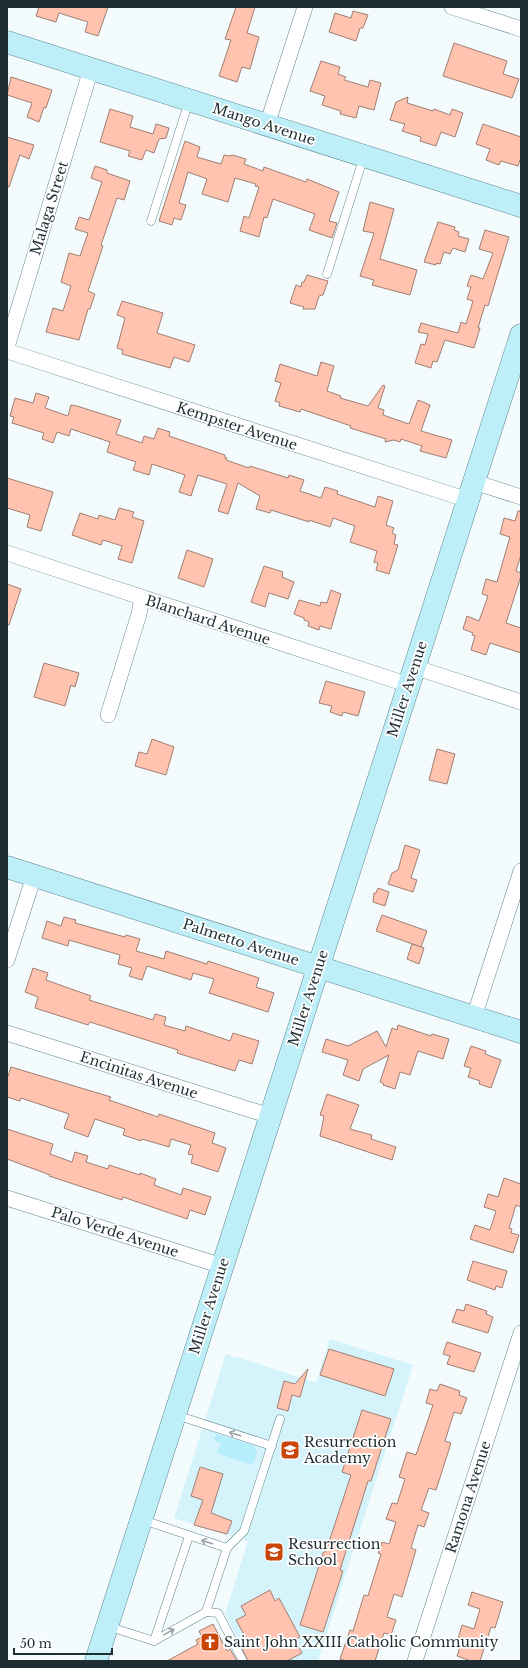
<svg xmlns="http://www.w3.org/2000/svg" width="528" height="1668" font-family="'Libre Baskerville',serif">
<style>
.built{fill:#d5f3fb}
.green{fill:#b5eefc}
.building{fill:#ffc3af;stroke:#a07e72}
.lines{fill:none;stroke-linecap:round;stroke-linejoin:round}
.lane-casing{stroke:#608791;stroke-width:9}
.street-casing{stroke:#608791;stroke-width:16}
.secondary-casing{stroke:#608791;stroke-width:23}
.lane{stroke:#fff;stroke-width:8}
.street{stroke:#fff;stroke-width:15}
.secondary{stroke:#beeff8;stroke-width:22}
.oneway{stroke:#99a0a2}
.labels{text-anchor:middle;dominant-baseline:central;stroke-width:3.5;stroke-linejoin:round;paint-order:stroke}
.street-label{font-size:14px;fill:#1d2d31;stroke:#fff}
.poi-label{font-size:14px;fill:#1d2d31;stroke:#fff;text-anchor:start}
</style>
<rect width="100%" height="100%" fill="#f3fbfd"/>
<polygon class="built" points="330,1339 413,1365 318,1661 249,1661 225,1614 248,1541 174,1518 226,1354 237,1358 237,1357 316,1383"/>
<polygon class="green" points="216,1434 253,1445 257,1452 253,1465 217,1453 221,1443 214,1441"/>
<g class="building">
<polygon points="39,7 108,7 98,36 85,32 88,22 59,13 56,22 36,16"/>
<polygon points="236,7 255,7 247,33 259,37 250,69 242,67 237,82 219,76 231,40 225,39"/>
<polygon points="353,11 368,15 363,28 360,28 356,41 329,32 335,13 351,18"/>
<polygon points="454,43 507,61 503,74 519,79 512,98 443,76"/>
<polygon points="321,61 340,67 338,74 346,77 344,80 368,87 370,80 381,83 374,110 359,106 356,118 340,114 341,111 322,105 325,96 310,91"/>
<polygon points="11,77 52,90 46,108 44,107 39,122 27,117 32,103 7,95"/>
<polygon points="408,97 407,103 433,111 434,109 450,115 452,109 463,113 455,137 441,132 436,146 420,141 421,137 402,131 405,124 390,120 396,102"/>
<polygon points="110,109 133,116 130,127 153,134 156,124 169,128 166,138 159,139 154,153 146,150 142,160 128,156 130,151 100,142"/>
<polygon points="483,124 521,137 521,157 518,166 501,161 499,165 486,160 490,149 476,144"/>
<polygon points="7,137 34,145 29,159 20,155 9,187 7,187"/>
<polygon points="185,141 200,147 197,157 221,164 224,155 230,156 232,155 246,159 244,164 263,171 264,167 306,182 307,179 339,192 329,221 337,223 332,238 309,230 315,214 273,199 267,218 264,217 259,237 240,231 244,216 249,218 259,187 255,186 256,184 235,178 228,202 202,194 207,179 188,172 179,203 186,205 181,220 174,218 172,225 159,221"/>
<polygon points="95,166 107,170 107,173 130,181 124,200 117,198 101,245 103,246 88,291 95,294 90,309 88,309 79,340 46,332 53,308 63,311 71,286 61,282 69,253 80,256 88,233 75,229 79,217 89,220 97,197 102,182 91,178"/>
<polygon points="370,202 394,209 380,259 417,270 410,295 372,285 374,280 360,276 374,233 363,231"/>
<polygon points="438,222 455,227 454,230 459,232 458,236 469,239 465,252 453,248 450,254 444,252 440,264 436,263 436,265 424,262"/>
<polygon points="485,230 509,237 488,306 485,305 478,328 480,328 474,348 445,340 437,362 433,361 431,368 415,363 421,344 425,345 428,334 418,332 421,323 458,333 461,322 466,324 473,301 467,299 471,287 467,286 471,275 483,279 493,253 479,249"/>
<polygon points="307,275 328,281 323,295 319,296 315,309 303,309 304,307 290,303 296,285 301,287 302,282 304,282"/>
<polygon points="122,301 163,313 157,333 195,345 189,362 174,357 170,368 122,354 123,350 117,348 125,318 117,315"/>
<polygon points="321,362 334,366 327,391 341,396 340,398 368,406 383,385 385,386 378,408 384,410 383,415 409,424 418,400 430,405 421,431 452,440 446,458 420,451 422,446 401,439 400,442 394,440 385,442 386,439 350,428 351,426 301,409 300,412 279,406 280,403 275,401 281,383 275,381 280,364 317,376"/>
<polygon points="36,393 49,397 45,408 68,416 71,405 77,406 121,420 116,434 142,443 144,436 154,439 158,428 170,432 169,436 225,455 225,458 227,458 226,460 249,468 250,466 288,478 289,475 304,480 300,491 321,498 325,487 338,491 337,494 375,507 378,496 393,501 386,525 394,528 392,533 396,535 394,544 398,545 389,574 376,570 378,563 374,562 377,551 350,542 355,526 333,518 330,527 309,520 309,522 271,510 270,513 256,509 260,496 238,483 228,514 218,511 227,484 198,475 191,496 179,492 185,475 152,464 149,475 133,470 136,462 107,452 110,442 71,429 69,436 57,432 53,443 42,439 44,433 12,423 14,417 10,416 15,398 33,403"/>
<polygon points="7,478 53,492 41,531 27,527 30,515 7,508"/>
<polygon points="119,508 134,512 132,517 144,521 132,563 118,559 122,546 103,540 101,545 72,535 80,513 98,519 99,515 115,520"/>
<polygon points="518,511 521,511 521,555 516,571 521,573 521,576 506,623 521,628 521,653 490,643 486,655 471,650 475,636 472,635 473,633 463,629 467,616 479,621 488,596 482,594 486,579 497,582 510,537 500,534 504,518 515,521"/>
<polygon points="187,550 213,559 204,587 178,578"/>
<polygon points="264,566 283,572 282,577 294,582 288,599 269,593 265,607 251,602"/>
<polygon points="7,584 21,589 9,625 7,625"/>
<polygon points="331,590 341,594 331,629 320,626 319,630 308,626 309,622 304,620 304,618 294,614 299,600 320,606 321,602 327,603"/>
<polygon points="44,663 79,673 75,687 71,685 65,706 34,697"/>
<polygon points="326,681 365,692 358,716 343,712 342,716 330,712 332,706 319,703"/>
<polygon points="152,739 174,747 166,775 135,766 139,752 147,754"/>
<polygon points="437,749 455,754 447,784 429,780"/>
<polygon points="405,845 420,850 411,878 417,880 413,892 388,884 392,873 398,870"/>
<polygon points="378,888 389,892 385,906 373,902 374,893 376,893"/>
<polygon points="382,915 427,931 421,947 376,931"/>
<polygon points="64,917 76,920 75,923 125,937 126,935 140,939 136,951 164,959 166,951 207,964 208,961 259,978 256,987 274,993 268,1012 209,993 214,979 193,973 191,980 147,966 142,980 129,976 132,968 118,964 120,955 69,940 68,946 42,938 47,921 61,926"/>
<polygon points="412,944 424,948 419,964 407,959"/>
<polygon points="33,968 48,973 46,980 91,996 89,1000 153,1020 155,1014 166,1017 164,1025 185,1031 186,1026 230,1041 233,1033 259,1041 252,1064 239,1060 235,1071 177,1053 178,1050 140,1038 90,1022 88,1025 35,1008 38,997 25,992"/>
<polygon points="398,1025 431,1036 432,1034 449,1039 443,1059 418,1051 410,1075 400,1072 395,1089 383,1085 384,1084 380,1082 389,1055 363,1069 359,1081 343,1075 348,1060 322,1052 326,1039 348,1046 377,1031 386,1047 392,1028 397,1030"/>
<polygon points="471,1046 486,1051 485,1054 501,1060 491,1088 479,1084 480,1081 468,1077 471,1068 464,1066"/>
<polygon points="11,1067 111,1097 109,1100 158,1117 159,1114 215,1133 212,1143 226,1148 218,1172 191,1163 193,1155 188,1154 191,1145 171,1139 169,1147 142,1139 141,1141 123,1135 125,1129 95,1119 88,1137 64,1128 69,1114 21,1098 20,1101 7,1097 7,1079"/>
<polygon points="327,1094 359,1105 350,1129 372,1135 371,1139 396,1147 392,1160 320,1136 324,1116 320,1115"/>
<polygon points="7,1129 53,1144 50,1154 72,1162 75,1152 88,1156 86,1162 108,1169 109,1165 140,1175 140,1173 156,1179 154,1185 181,1195 183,1188 211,1197 205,1215 190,1210 187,1219 123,1197 122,1200 49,1176 50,1175 7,1159"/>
<polygon points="504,1178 521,1184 521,1207 516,1205 509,1228 512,1229 511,1233 519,1235 513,1253 470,1239 475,1225 490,1230 496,1211 484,1207 488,1194 498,1197"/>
<polygon points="473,1261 507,1271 502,1288 496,1286 495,1290 467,1280"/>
<polygon points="466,1304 487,1311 486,1314 493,1317 488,1333 452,1322 457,1309 464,1311"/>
<polygon points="447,1342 481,1353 474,1372 447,1364 450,1356 443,1354"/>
<polygon points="329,1349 394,1369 385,1396 320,1375"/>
<polygon points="308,1369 300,1397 292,1395 288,1411 277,1408 284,1381 295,1384"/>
<polygon points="440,1384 460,1391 459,1395 467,1398 461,1414 454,1412 445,1441 451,1443 436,1490 429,1488 421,1510 429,1513 424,1527 418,1525 411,1548 416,1550 402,1597 394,1594 387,1617 396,1620 391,1635 384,1633 375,1661 347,1661 340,1659 350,1630 353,1631 364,1595 368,1596 381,1554 378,1553 382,1542 389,1544 396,1522 386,1519 392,1503 397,1504 405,1479 399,1477 407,1452 416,1455 433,1405 426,1403 430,1389 437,1391"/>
<polygon points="362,1410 391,1419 371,1481 368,1481 340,1570 343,1571 323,1632 300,1625 323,1553 326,1551 351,1475 342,1472"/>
<polygon points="200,1467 223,1474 211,1513 232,1521 227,1534 194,1525 203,1500 191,1496"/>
<polygon points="270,1590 275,1601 279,1598 300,1637 295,1640 302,1653 287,1661 248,1661 240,1644 247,1640 236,1620 246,1615 241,1606"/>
<polygon points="472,1592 503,1602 495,1628 491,1627 480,1661 471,1661 457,1656 462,1641 458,1639 462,1625 474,1629 480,1609 468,1605"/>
<polygon points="213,1624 227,1651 230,1649 237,1661 167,1661 198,1644 196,1640 202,1637 199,1631"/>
</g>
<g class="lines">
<g class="lane-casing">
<g id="lane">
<polyline points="151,221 189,101"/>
<polyline points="327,274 364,156"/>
<polyline points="176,1415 272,1446"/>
<polyline points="227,1548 244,1531 280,1419"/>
<polyline points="206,1612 218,1613 243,1661"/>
<polyline points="107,1626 154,1641 206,1612 227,1548 143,1520"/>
<polyline points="154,1641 189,1536"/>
</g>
</g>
<g class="street-casing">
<g id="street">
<polyline points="452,7 521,29"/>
<polyline points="267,125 305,7"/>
<polyline points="7,347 91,69"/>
<polyline points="7,351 468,500"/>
<polyline points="474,482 521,497"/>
<polyline points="7,553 409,685"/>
<polyline points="414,667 521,702"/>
<polyline points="108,715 139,614 142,598"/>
<polyline points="7,960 34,876"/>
<polyline points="474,1017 521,871"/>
<polyline points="7,1033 270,1116"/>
<polyline points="7,1198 222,1266"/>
<polyline points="415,1661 521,1333"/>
</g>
</g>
<g class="secondary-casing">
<g id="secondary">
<polyline points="7,42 521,206"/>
<polyline points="7,867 521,1032"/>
<polyline points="96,1661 521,335"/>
</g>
</g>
<use href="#lane" class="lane"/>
<use href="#street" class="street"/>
<use href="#secondary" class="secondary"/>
</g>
<defs><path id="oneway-shaft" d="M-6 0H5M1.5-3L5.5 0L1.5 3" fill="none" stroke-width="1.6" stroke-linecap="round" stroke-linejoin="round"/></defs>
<g class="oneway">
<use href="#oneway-shaft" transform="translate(235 1434) rotate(-162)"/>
<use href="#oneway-shaft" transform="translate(207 1542) rotate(-162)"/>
<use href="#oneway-shaft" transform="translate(169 1632) rotate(-29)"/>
</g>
<defs>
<g id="school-square" transform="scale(1)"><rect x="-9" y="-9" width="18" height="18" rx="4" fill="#ca4406" stroke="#fff"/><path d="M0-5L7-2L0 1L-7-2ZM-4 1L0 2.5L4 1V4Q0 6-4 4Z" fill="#fff"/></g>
<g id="church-square" transform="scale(1)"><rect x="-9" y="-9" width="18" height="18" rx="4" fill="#ca4406" stroke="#fff"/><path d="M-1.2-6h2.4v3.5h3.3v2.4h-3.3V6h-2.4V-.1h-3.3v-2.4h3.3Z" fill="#fff"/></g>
</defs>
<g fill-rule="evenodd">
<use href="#school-square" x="290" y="1450"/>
<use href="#school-square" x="274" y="1552"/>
<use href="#church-square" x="210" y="1642"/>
</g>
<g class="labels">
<g class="street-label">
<text transform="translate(264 124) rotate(18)">Mango Avenue</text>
<text transform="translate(49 208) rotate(-73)">Malaga Street</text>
<text transform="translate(237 426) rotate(18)">Kempster Avenue</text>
<text transform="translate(208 620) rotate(18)">Blanchard Avenue</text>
<text transform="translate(407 689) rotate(-72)">Miller Avenue</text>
<text transform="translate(241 942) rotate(18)">Palmetto Avenue</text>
<text transform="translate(308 998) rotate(-72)">Miller Avenue</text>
<text transform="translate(139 1075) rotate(18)">Encinitas Avenue</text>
<text transform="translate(115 1232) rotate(18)">Palo Verde Avenue</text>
<text transform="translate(209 1306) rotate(-72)">Miller Avenue</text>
<text transform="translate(468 1497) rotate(-72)">Ramona Avenue</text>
</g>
<g class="poi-label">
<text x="304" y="1442">Resurrection<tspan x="304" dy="16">Academy</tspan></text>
<text x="288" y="1544">Resurrection<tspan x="288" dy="16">School</tspan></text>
<text x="224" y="1642">Saint John XXIII Catholic Community</text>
</g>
</g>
<rect width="528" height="1668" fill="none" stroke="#1d2d31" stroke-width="16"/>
<path d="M14 1648v6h98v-6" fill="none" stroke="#1d2d31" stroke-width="2"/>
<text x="20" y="1648" font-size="12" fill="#1d2d31" stroke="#ffffff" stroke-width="3" paint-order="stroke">50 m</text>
</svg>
